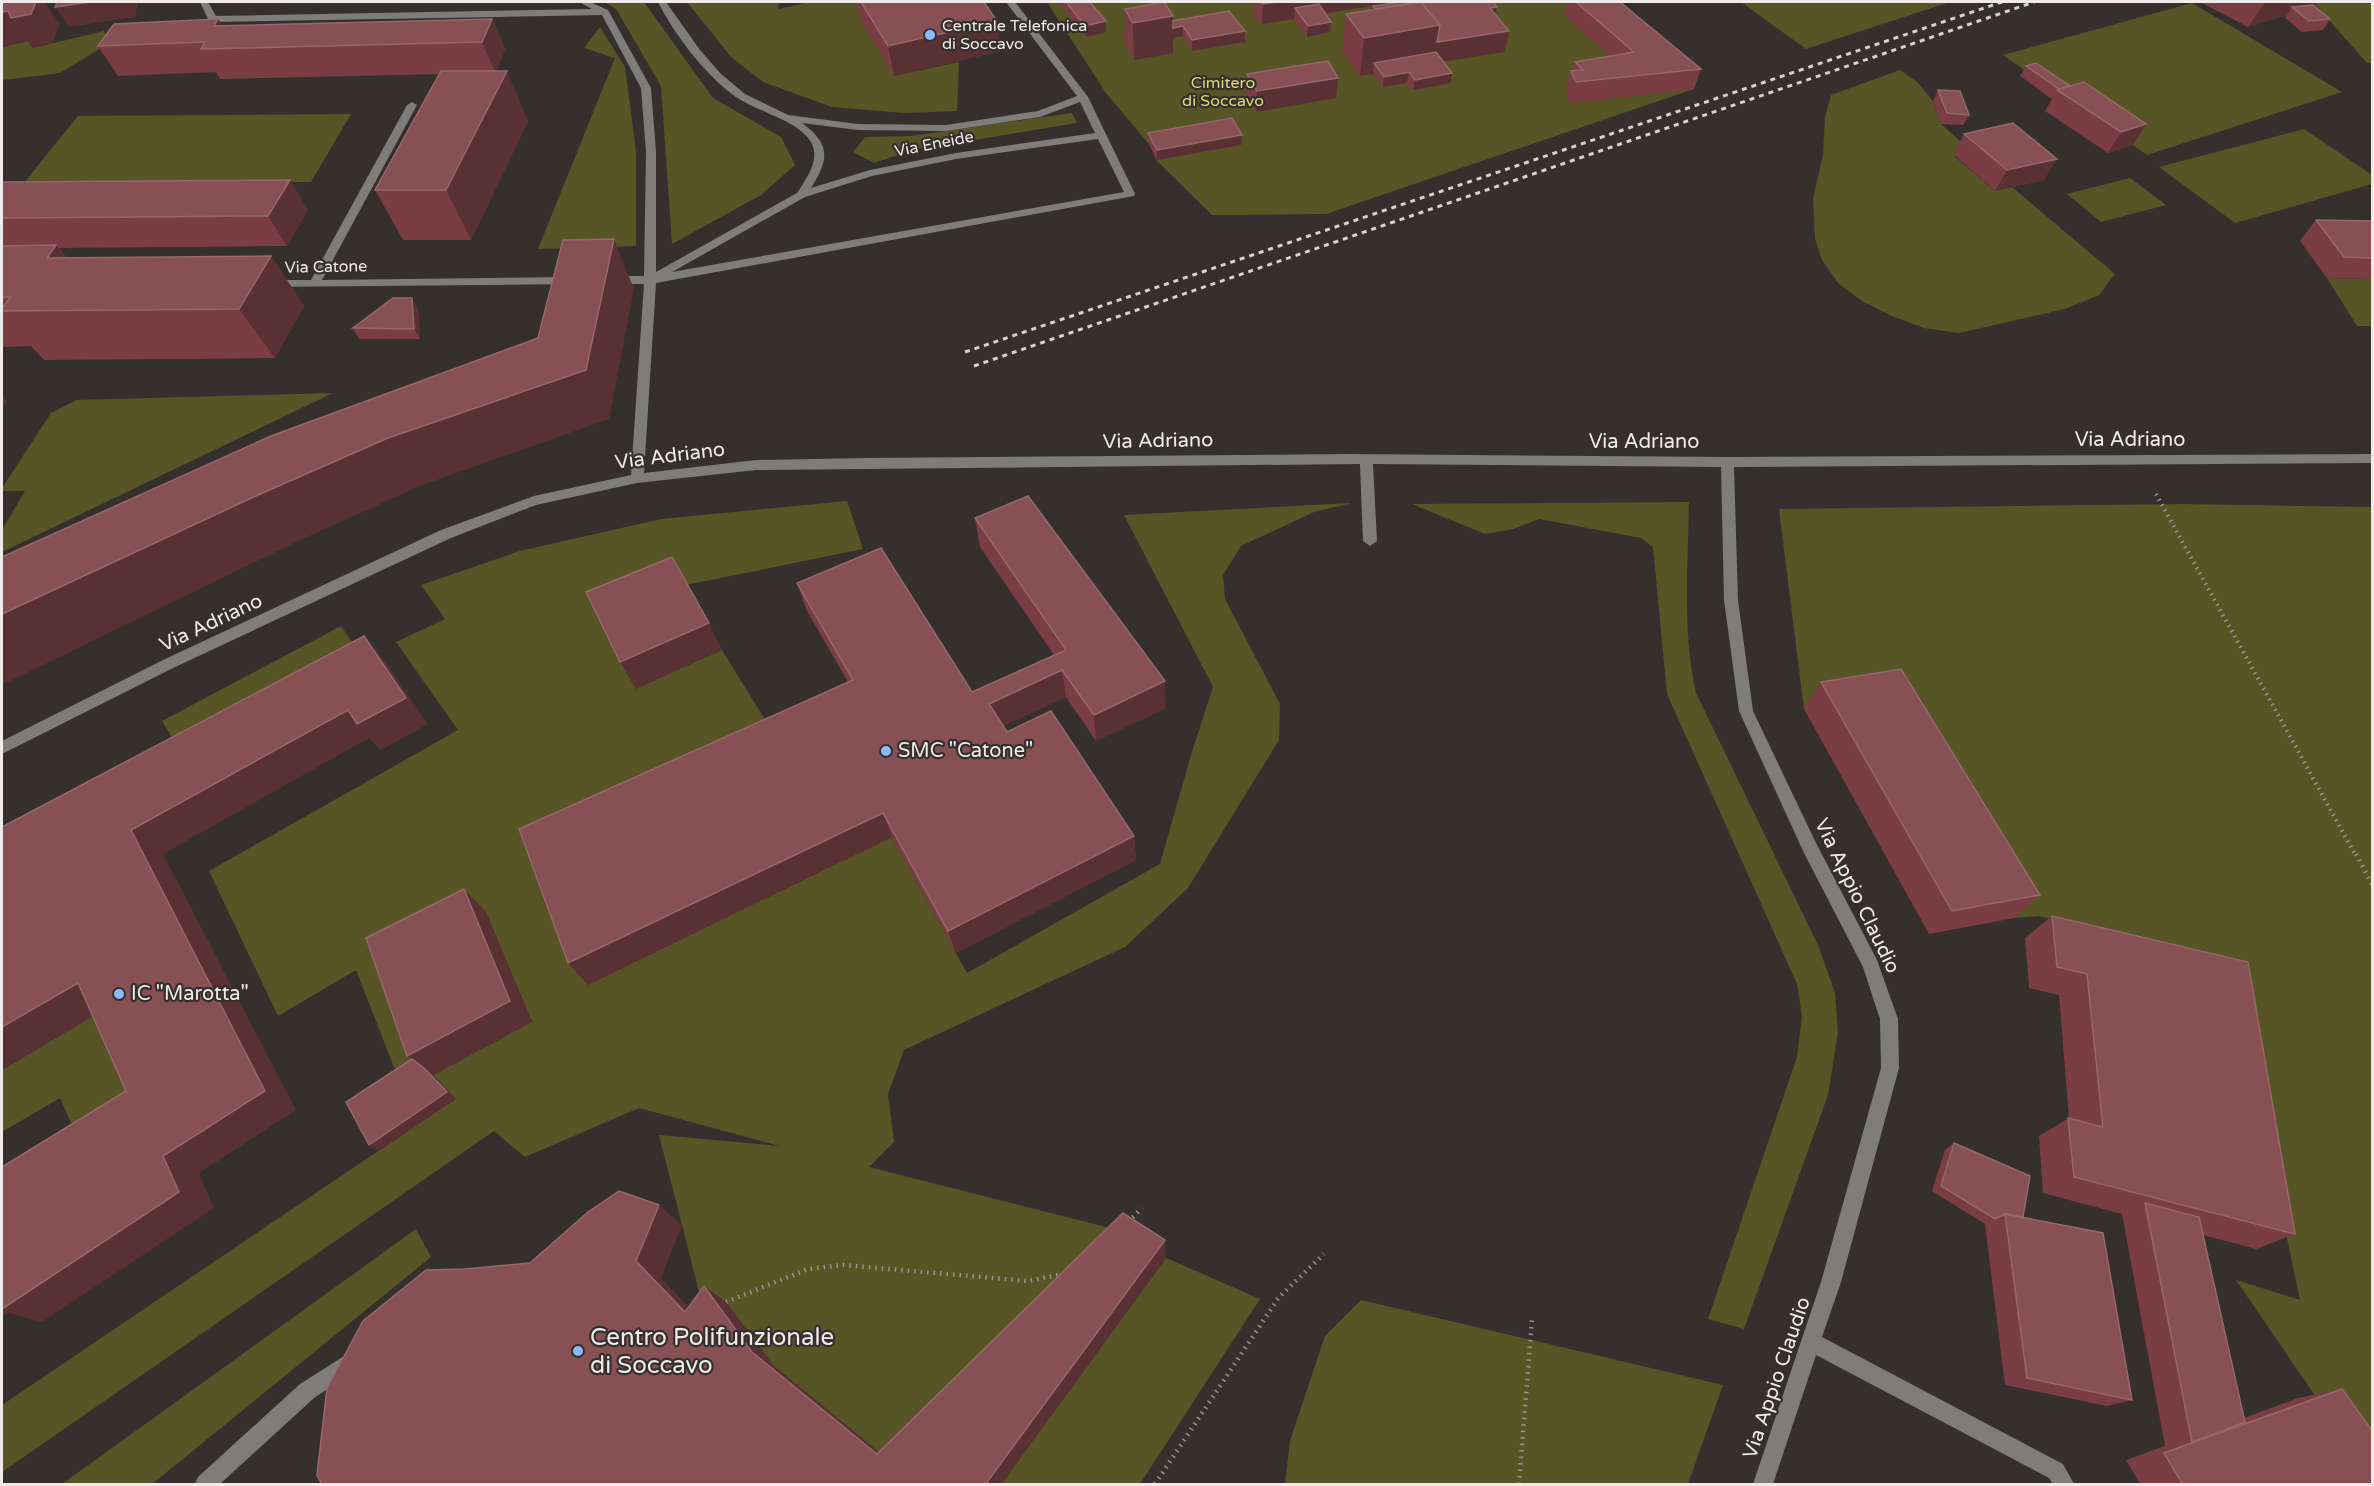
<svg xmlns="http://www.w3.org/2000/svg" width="2374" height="1486" font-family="'Varela Round',sans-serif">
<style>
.green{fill:#575425}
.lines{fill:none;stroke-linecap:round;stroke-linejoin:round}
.path-far1{stroke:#979391;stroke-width:4;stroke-dasharray:1.5 4.5;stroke-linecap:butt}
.path{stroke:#979391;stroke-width:4.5;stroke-dasharray:1.5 5;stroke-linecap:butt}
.minor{fill:#7e7d7b;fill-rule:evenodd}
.rail{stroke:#d6d2d1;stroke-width:3;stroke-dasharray:5 5;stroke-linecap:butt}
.wall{fill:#7a3d43}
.shaded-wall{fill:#593033}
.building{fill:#865055;stroke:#96686c;stroke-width:1.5}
.poi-dot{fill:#8bbafc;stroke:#35302e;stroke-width:2}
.labels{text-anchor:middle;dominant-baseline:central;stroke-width:4.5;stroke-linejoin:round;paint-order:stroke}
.far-poi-label{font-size:16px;fill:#eeebea;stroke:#35302e;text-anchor:start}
.far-park-label{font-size:16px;fill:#ded975;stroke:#35302e}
.far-street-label{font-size:16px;fill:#eeebea;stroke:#35302e}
.street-label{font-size:20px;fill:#eeebea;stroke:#35302e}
.poi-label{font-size:20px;fill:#eeebea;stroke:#35302e;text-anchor:start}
.near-poi-label{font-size:24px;fill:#eeebea;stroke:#35302e;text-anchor:start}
</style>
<rect width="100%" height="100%" fill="#35302e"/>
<g class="green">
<polygon points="604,2 644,2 713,98 781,137 795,165 761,195 672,244 661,86 616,9"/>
<polygon points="687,2 779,2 778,9 810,2 865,2 894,76 959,62 957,111 904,113 832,107 763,82 731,57"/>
<polygon points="1047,2 1591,2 1694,89 1326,214 1212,215 1157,161 1149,144 1106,93"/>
<polygon points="1741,2 1950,2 1806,49"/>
<polygon points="2313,2 2372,2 2372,63 2367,63"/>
<polygon points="2192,3 2342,92 2147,155 2003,55"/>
<polygon points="600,27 625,67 636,151 636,246 538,249 615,58 584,48"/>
<polygon points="104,31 108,44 60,73 2,80 2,47 29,41 33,48"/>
<polygon points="1900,70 1917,82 1933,101 1941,124 1971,151 1954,156 1995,191 2012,187 2115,274 2099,295 2065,309 1959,333 1924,328 1892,316 1862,301 1839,284 1822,260 1815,239 1813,198 1823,155 1825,117 1831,95"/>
<polygon points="1072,113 1077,123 913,150 874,163 853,152 865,137 911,136"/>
<polygon points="351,114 311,182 23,184 78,116"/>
<polygon points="2304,129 2372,175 2372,184 2235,223 2159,167"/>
<polygon points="2130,178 2166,205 2101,222 2067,194"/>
<polygon points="2327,278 2372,279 2372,326 2357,326"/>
<polygon points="333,393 2,552 2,530 25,491 2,491 2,488 51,413 77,400"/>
<polygon points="847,501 863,549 686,585 636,688 722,650 780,744 588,984 892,837 967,973 1160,864 1191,755 1213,687 1124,515 1352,503 1314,512 1241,546 1223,575 1225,599 1280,704 1279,740 1188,888 1125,947 904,1050 888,1094 894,1142 869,1167 1126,1232 892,1463 773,1365 726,1302 708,1327 659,1135 780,1146 639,1108 525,1157 494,1131 2,1472 2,1405 455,1099 433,1075 532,1022 486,913 428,1061 399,1080 356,970 278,1016 209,871 458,730 396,642 445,619 421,585 520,551 661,519"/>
<path d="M1689 502C1688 566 1682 630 1696 693L1818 945 1835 993 1838 1032 1828 1095 1744 1329 1708 1319 1797 1057 1802 1016 1797 984 1667 694 1653 547 1641 538 1539 519 1513 529 1485 534 1412 504Z"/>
<polygon points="2182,504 2372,507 2372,1479 2236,1280 2300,1300 2229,963 2039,916 2014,918 1881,696 1804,709 1779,509"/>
<polygon points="341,626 356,648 176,744 162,721"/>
<polygon points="113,1004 161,1109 86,1156 60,1098 2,1132 2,1070"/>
<polygon points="416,1229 431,1257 152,1484 62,1484"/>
<polygon points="1166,1258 1260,1299 1140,1484 1001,1484"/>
<polygon points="1361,1300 1723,1385 1688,1484 1285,1484 1290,1441 1325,1336"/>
</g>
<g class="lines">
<polyline class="path-far1" points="2156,494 2356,856"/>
<g class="path">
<polyline points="2356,854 2372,884"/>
<polyline points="1128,1222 1142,1208"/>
<polyline points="726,1302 808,1269 843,1265 1028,1281 1064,1274"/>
<polyline points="1155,1484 1279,1297 1324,1254"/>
<polyline points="1519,1484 1532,1319"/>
</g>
<g class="minor">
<path d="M200 2H208L216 16 592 9 579 2H590L608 10 651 88 656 152V272L797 193C806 179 821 160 811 142 798 120 757 112 736 97 706 76 674 34 658 2H666L700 50 721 74 745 94 788 115 858 124 946 125 1038 111 1077 96 1006 2H1015L1088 97 1135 194 1134 196 656 283 644 473 756 460 866 458 1348 454 1727 457 2372 454V463L1734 467 1738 600 1753 711 1816 843 1877 960 1898 1019 1899 1068 1841 1282 1822 1337 2063 1464 2074 1484H2053L2049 1478 1816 1355 1773 1484H1753L1821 1282 1881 1068 1880 1019 1863 967 1804 853 1739 711 1724 600 1721 467 1373 464 1377 541 1370 546 1363 541 1360 464 756 470 637 483 536 505 451 538 173 668 2 754V741L163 660 441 530 534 496 631 475 644 284H610L604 280 610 276H644L646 152 641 88 602 15 213 22 208 19ZM1080 102 1095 133 956 153 870 170 811 188C829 160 831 144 802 123L858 130 946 131 1040 117ZM1098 139 1124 192 672 272 805 197 872 176 956 159Z"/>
<polygon points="412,102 417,105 322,280 571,277 577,281 575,284 264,287 262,284 268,280 311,280 407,105"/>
<polygon points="352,1351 359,1354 362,1361 359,1368 314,1398 220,1484 195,1484 198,1477 300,1384"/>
</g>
<g class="rail">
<polyline points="965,352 2002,2"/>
<polyline points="974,366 2034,2"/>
</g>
</g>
<g class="wall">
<polygon points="857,2 984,2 997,21 1001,51 894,76 860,19"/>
<polygon points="1058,2 1090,2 1106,32 1086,37"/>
<polygon points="1253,2 1396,2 1325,14 1331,22 1330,32 1307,37 1294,19 1262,24 1253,16"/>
<polygon points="1567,2 1620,2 1701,69 1694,89 1571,103 1566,92 1571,71 1573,71 1575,62 1610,56 1564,15"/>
<polygon points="2200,2 2319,2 2316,5 2314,6 2330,19 2323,30 2302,32 2285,18 2287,15 2248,27"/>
<polygon points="1373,6 1497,7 1495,15 1505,52 1443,61 1451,83 1413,90 1407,83 1383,87 1373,74 1360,76 1342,51 1346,14 1372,9"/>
<polygon points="1125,9 1173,21 1245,42 1192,51 1183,36 1173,38 1173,53 1134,60 1124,41 1123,31 1126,30"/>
<polygon points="218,19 223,26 492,19 505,49 496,71 528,121 471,240 403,240 375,190 440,74 220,79 216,72 118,76 98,46"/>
<polygon points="2026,66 2070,86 2146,124 2133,145 2108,153 2045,111 2052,99 2020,76"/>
<polygon points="1247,74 1338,78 1336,98 1256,112 1246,95"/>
<polygon points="1938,90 1969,115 1963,125 1941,124 1933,101"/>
<polygon points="1148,133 1242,135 1241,145 1157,160 1149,144"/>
<polygon points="1964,134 2044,180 1995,191 1954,155"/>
<polygon points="2,182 308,210 287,246 59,248 67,258 271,256 304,306 275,358 44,360 31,346 2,347"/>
<polygon points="2316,220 2373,221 2373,279 2327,278 2300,241"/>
<polygon points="418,308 420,339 359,339 353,328"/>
<polygon points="975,518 1166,708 1096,741 1066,697 1003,726 1007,732 1134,836 1136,860 956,953 892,837 588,985 848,682 807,611 797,583 972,692 1054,655 980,547"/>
<polygon points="1821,682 2040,895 2014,918 1929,934 1804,709"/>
<polygon points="2052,916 2295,1234 2256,1249 2203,1235 2244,1418 2298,1398 2342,1389 2373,1485 2141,1485 2126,1460 2165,1446 2122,1214 2043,1193 2039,1136 2069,1118 2059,995 2029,988 2025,938"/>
<polygon points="1954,1143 2023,1217 2132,1400 2107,1406 2005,1385 1985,1224 1932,1191 1945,1150"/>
</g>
<g class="shaded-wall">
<polygon points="24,2 44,2 60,24 52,43 33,48 27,41 2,47 2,12 8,11"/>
<polygon points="90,2 138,2 135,17 69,27 55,7"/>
<polygon points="1274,2 1396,2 1302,17 1295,8 1294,19 1262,24 1263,4"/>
<polygon points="2265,2 2319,2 2316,5 2297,11 2292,7 2287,15 2248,27"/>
<polygon points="1497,7 1493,27 1490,8"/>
<polygon points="1173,16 1173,28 1183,26 1183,36 1173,38 1173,53 1134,60 1133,23"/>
<polygon points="218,19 236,48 214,26"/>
<polygon points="492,19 505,49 495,72 482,42"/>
<polygon points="997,21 1001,51 894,76 888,46"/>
<polygon points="1106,21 1106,32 1086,37 1085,26"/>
<polygon points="1331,22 1330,32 1307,37 1308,26"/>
<polygon points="1440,25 1434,63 1374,63 1373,74 1360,76 1364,38"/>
<polygon points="1245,31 1245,42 1192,51 1192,40"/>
<polygon points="1509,31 1505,52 1434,63 1437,42"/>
<polygon points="507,71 528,121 471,240 446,190"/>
<polygon points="1409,72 1407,83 1383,87 1384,77"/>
<polygon points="1452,73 1451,83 1413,90 1415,80"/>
<polygon points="1338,78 1336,98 1256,112 1257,91"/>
<polygon points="2146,124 2133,145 2108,153 2121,132"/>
<polygon points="1242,135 1241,145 1157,160 1157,150"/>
<polygon points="2057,159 2044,180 1995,191 2007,170"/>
<polygon points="290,180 308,210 287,246 268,216"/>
<polygon points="614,239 634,289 609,419 420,486 296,542 2,685 2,614 258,495 388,438 586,370"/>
<polygon points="56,245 97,295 47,258"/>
<polygon points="271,256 304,306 275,358 239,309"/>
<polygon points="412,298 418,308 420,339 414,329"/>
<polygon points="2,396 7,402 2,410"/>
<polygon points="709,623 722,650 636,689 620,662"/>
<polygon points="364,636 386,663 428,724 381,750 369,738 163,854 296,1110 199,1173 214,1208 42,1322 8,1313 2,1317 2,1287 163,1156 131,830"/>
<polygon points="1062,670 1066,697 995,730 989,704"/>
<polygon points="1165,681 1166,708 1096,741 1094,715"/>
<polygon points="883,813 892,837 588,985 568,963"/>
<polygon points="1134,836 1136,860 956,953 948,931"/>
<polygon points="464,889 486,912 532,1022 433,1075 456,1099 379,1151 369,1145 424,1068 407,1056"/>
<polygon points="78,983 113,1004 2,1070 2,1027"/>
<polygon points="659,1205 682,1225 661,1278 708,1327 685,1312 636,1261"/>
<polygon points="1165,1240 1166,1258 1001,1485 985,1485"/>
<polygon points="704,1286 726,1302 773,1365 892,1463 877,1454 752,1352"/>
</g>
<g class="building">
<polygon points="2,2 36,2 31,14 11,18 8,11 2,12"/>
<polygon points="57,2 90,2 55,7"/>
<polygon points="861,2 984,2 997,21 888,46"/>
<polygon points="1066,2 1090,2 1106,21 1085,26"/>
<polygon points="1164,2 1173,16 1133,23 1125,9"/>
<polygon points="1261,2 1276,2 1263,4"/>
<polygon points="1402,2 1420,2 1375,9 1373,6"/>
<polygon points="1421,2 1440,25 1364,38 1346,14"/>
<polygon points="1421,2 1493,2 1497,7 1490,8 1509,31 1437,42 1440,25"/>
<polygon points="1576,2 1620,2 1701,69 1576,82 1571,71 1583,70 1575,62 1634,52"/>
<polygon points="1319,4 1331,22 1308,26 1295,8"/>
<polygon points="2313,5 2330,19 2309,21 2292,7"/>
<polygon points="1229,11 1245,31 1192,40 1183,26 1173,28 1173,21"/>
<polygon points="218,19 214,26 492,19 482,42 201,49 205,42 98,46 114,24"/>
<polygon points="1436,52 1452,73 1415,80 1409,72 1384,77 1374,63"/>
<polygon points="1328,61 1338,78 1257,91 1247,74"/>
<polygon points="2036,63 2070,86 2059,89 2026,66"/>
<polygon points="441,71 507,71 446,190 375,190"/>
<polygon points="2084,82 2146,124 2121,132 2057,90"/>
<polygon points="1938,90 1960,91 1969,115 1947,113"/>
<polygon points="1232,118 1242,135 1157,150 1148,133"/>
<polygon points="2013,123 2057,159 2007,170 1964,134"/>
<polygon points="290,180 268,216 2,218 2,182"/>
<polygon points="2316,220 2373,221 2373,258 2344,257"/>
<polygon points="614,239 586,370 388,438 258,495 2,614 2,557 271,436 538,338 563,240"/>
<polygon points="56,245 47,258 271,256 239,309 2,311 2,308 11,297 2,297 2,246"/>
<polygon points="393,298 412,298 414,329 353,328"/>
<polygon points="1028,496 1165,681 1094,715 1062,670 989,704 1007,732 1051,711 1134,836 948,931 883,813 568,963 519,829 853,680 797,583 881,548 972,692 1066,650 975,518"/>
<polygon points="672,557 709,623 620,662 586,592"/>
<polygon points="364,636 406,698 357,724 348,710 131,830 265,1091 163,1156 179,1192 2,1309 2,1167 126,1091 78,983 2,1027 2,827"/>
<polygon points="1901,669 2040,895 1952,911 1821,682"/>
<polygon points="464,889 510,1001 407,1056 366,938"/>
<polygon points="2052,916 2248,962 2295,1234 2074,1177 2068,1118 2103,1127 2087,974 2057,967"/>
<polygon points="412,1059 424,1068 447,1092 369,1145 346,1102"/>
<polygon points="1954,1143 2030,1176 2023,1217 2005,1214 1995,1219 1941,1186"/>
<polygon points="619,1191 659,1205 636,1261 685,1312 704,1286 752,1352 877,1454 1123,1213 1165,1240 985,1485 322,1485 317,1475 327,1388 363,1321 426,1270 465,1269 530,1263 588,1212"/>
<polygon points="2145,1203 2199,1217 2245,1422 2192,1442"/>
<polygon points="2005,1214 2103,1233 2132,1400 2027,1378"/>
<polygon points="2342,1389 2373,1432 2373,1485 2183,1485 2164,1453"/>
</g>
<g class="poi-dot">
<circle cx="930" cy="35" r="6"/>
<circle cx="886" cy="751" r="6"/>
<circle cx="119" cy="994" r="6"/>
<circle cx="578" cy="1351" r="6"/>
</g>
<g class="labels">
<g class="far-poi-label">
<text x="942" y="26">Centrale Telefonica<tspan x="942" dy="18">di Soccavo</tspan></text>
</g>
<g class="far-park-label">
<text x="1223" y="83">Cimitero<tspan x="1223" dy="18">di Soccavo</tspan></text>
</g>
<g class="far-street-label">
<text transform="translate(934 144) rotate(-11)">Via Eneide</text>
<text transform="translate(326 267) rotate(-1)">Via Catone</text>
</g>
<g class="street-label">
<text x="2130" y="440">Via Adriano</text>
<text transform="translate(1158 441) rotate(-1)">Via Adriano</text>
<text x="1644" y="442">Via Adriano</text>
<text transform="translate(670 456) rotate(-7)">Via Adriano</text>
<text transform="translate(211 623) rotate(-25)">Via Adriano</text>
<text transform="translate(1857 896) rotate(64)">Via Appio Claudio</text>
<text transform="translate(1777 1378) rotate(-71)">Via Appio Claudio</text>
</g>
<g class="poi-label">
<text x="898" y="751">SMC "Catone"</text>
<text x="131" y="994">IC "Marotta"</text>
</g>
<g class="near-poi-label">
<text x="590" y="1337">Centro Polifunzionale<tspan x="590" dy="28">di Soccavo</tspan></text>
</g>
</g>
<rect width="2374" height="1486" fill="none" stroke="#eeebea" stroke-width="6"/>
</svg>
